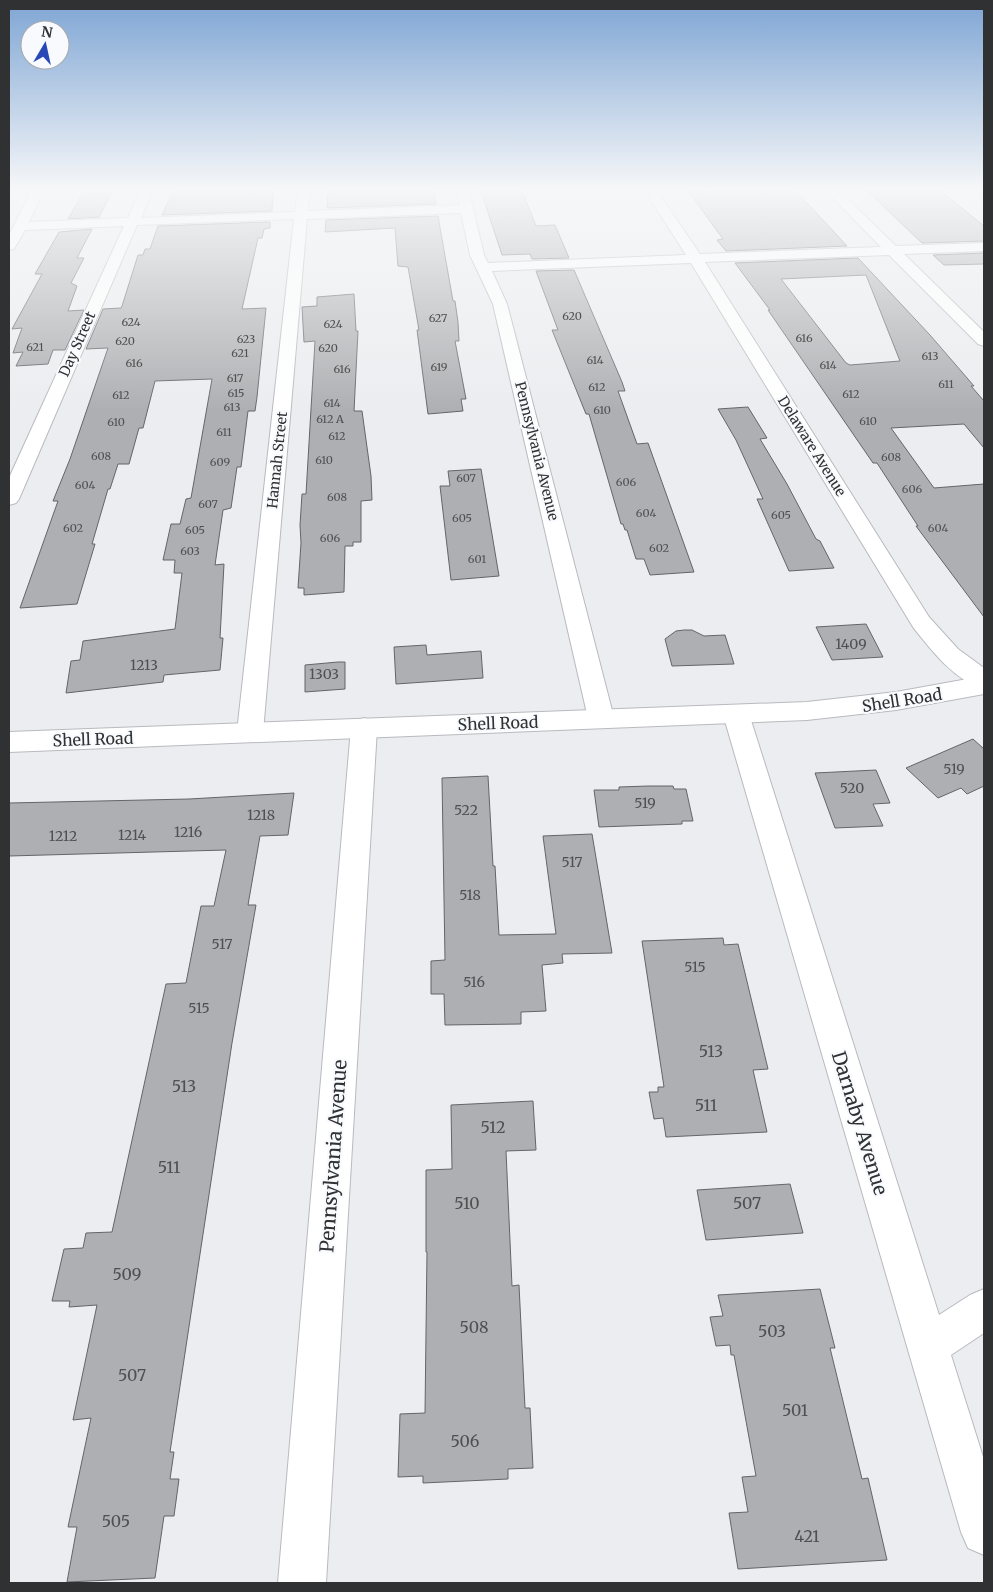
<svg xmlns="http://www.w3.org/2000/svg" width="993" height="1592" font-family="Merriweather,serif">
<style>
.building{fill:#adafb2;stroke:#646569;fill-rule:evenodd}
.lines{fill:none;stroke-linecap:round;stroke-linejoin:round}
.minor-casing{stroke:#b8babe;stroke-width:2}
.tertiary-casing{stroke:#b8babe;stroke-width:2}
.minor{fill:#fff;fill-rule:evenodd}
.tertiary{fill:#fff;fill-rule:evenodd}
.labels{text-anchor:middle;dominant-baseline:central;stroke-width:4.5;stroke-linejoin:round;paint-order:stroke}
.far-number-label{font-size:11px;fill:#4f5052}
.far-street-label{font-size:14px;fill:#303132;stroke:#f8fafe}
.number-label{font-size:14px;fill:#4f5052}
.street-label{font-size:16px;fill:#303132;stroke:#f8fafe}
.near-number-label{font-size:16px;fill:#4f5052}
.near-street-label{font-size:19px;fill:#303132;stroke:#f8fafe}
</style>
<rect width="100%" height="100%" fill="#ebedf0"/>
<g class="building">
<polygon points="246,188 273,188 272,211 162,215 173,191"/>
<polygon points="328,188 433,188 436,204 327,208"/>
<polygon points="480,188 521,188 536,226 555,225 569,258 532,259 530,254 502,255"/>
<polygon points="864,188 937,188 984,226 984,241 922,243"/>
<polygon points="794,189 847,246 726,251 717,240 723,239 689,192"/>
<polygon points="112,192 99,217 68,219 83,193"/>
<polygon points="438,216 453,301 455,301 458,322 459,341 455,341 466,399 461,399 463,411 428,414 417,330 419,330 408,267 398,266 395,228 325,232 326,220"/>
<polygon points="270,222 270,228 264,229 262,238 258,238 242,309 266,308 257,397 255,411 248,411 241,467 237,467 231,508 223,510 215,565 224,564 220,638 223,638 220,670 164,675 163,682 66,693 71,661 80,660 83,641 175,629 182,573 174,573 175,560 163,560 171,524 180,524 186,499 191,498 212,379 155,381 143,428 139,428 129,464 118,464 110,489 108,489 92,544 95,544 77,604 20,608 58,501 53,501 70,459 108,348 86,349 103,309 121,308 122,306 138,255 143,255 145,249 150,249 158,226"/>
<polygon points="92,229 77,258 84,258 71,283 77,286 68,311 84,310 65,350 53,350 48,364 16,366 23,352 13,353 22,328 12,329 42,274 35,274 59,232"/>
<polygon points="984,253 984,264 944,265 933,255"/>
<path d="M858 258 930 335 974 386H971L984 401V448L964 424 891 428 934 488 984 484V617L916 526H918L877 463H873L768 310H770L735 263ZM866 275 900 361 850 365 846 363 781 279Z"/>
<polygon points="574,270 622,382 625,391 618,391 637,444 648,443 694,572 650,575 644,559 636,559 627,530 625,530 623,524 621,524 589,414 586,414 552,330 558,330 536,271"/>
<polygon points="354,294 356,331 358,331 354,411 362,411 371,476 372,500 361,501 361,542 353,542 353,546 345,546 344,592 304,595 304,588 298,588 301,543 300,525 302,494 306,494 315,341 304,342 302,307 317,306 317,297"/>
<polygon points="748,407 767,438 760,439 787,484 816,539 820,541 834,568 789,571 757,499 763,499 736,440 718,409"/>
<polygon points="481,469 499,576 451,580 440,486 450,486 448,471"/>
<polygon points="866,624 883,657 832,660 816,627"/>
<polygon points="684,630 692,630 704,636 725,635 734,664 672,666 665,639 676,631"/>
<polygon points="426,645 427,655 481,651 483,678 396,684 394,647"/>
<polygon points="338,662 345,662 345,689 305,692 305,665"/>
<polygon points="973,739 984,749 984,786 967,794 961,788 938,798 906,768"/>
<polygon points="876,770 890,803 873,804 883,826 835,828 815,773"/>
<polygon points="488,776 493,866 495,866 499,935 556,934 543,836 592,834 612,953 562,954 563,963 542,965 546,1011 521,1012 521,1024 445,1025 444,994 431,994 431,961 445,960 442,778"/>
<polygon points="648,786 673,786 674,789 686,789 693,821 682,821 682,824 599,827 594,790 619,790 619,787"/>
<polygon points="294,793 288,835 260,836 248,905 256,905 232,1043 170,1452 174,1452 170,1479 179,1479 174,1516 164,1516 155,1578 67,1582 77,1527 68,1527 91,1418 73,1420 97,1305 69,1307 70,1301 52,1301 64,1249 83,1248 86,1233 112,1232 166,984 186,983 201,906 214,906 226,850 9,856 9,803 189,799"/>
<polygon points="723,938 724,945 738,944 768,1069 753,1070 767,1132 666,1137 663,1118 654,1119 649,1092 658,1092 658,1087 664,1087 642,941"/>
<polygon points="533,1101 536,1150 506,1151 512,1286 519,1285 525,1408 530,1408 533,1468 508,1469 508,1479 423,1483 423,1476 398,1477 400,1414 425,1413 427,1252 426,1252 426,1170 452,1169 451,1105"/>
<polygon points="790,1184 803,1233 706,1240 697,1190"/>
<polygon points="820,1289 835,1348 830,1348 862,1479 868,1478 887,1560 738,1569 729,1513 748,1512 742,1477 756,1476 734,1355 731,1355 730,1345 716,1346 710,1317 723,1316 718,1295"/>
</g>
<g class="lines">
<g class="minor-casing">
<g id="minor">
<path d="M33 188H45L29 222 128 218 142 188 153 189 141 218 295 212 298 188H310L308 211 460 205 456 188H468L484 255 488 263 686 255 649 197 655 193 659 194 700 254 881 247 823 188H836L896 246 984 243V251L904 254 984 332V346L978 344 889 255 705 262 929 617 958 649 984 668V689C955 681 931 650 913 627L691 263 492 271 507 304 614 718 610 725 601 727 592 725 588 718 493 304 470 255 461 213 307 219 263 732 259 739 250 742 241 739 237 732 294 219 137 225 19 499 16 503 9 505V478L124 226 25 230 14 249 9 250V235Z"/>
<polygon points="736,705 745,707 749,714 939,1315 970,1295 984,1289 984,1333 951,1355 984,1460 984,1555 968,1548 961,1532 723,714 727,707"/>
<polygon points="364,718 373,721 377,728 326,1583 278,1583 351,728 355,721"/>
</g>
</g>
<g class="tertiary-casing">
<polygon id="tertiary" points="984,676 984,694 896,710 807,720 9,752 9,732 807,702 896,692"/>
</g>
<use href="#minor" class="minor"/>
<use href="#tertiary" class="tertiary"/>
</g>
<linearGradient id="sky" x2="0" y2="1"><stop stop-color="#7ea5d4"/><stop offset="0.46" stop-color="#f6f7f8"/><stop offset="1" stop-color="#f6f7f8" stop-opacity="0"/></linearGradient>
<rect width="993" height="411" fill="url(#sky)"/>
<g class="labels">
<g class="far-number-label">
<text x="572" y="316">620</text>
<text x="438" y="318">627</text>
<text x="131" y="322">624</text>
<text x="333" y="324">624</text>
<text x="804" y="338">616</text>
<text x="246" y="339">623</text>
<text x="125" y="341">620</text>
<text x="35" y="347">621</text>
<text x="328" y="348">620</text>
<text x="240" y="353">621</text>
<text x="930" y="356">613</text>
<text x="595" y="360">614</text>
<text x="134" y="363">616</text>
<text x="828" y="365">614</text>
<text x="439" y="367">619</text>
<text x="342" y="369">616</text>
<text x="235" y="378">617</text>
<text x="946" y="384">611</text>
<text x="597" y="387">612</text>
<text x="236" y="393">615</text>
<text x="851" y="394">612</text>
<text x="121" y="395">612</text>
<text x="332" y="403">614</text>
<text x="232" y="407">613</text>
<text x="602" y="410">610</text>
<text x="330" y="419">612 A</text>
<text x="868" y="421">610</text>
<text x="116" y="422">610</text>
<text x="224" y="432">611</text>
<text x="337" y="436">612</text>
<text x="101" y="456">608</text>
<text x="891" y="457">608</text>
<text x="324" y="460">610</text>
<text x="220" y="462">609</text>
<text x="466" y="478">607</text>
<text x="626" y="482">606</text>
<text x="85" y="485">604</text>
<text x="912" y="489">606</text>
<text x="337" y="497">608</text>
<text x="208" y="504">607</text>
<text x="646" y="513">604</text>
<text x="781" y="515">605</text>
<text x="462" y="518">605</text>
<text x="73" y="528">602</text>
<text x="938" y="528">604</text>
<text x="195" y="530">605</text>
<text x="330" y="538">606</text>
<text x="659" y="548">602</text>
<text x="190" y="551">603</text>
<text x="477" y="559">601</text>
</g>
<g class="far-street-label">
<text transform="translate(77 344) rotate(-66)">Day Street</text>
<text transform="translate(812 446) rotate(58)">Delaware Avenue</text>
<text transform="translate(537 451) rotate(76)">Pennsylvania Avenue</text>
<text transform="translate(277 460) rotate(-84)">Hannah Street</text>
</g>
<g class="number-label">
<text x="851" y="644">1409</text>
<text x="144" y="665">1213</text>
<text x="324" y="674">1303</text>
<text x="954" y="769">519</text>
<text x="852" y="788">520</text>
<text x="645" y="803">519</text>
<text x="466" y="810">522</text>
<text x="261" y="815">1218</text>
<text x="188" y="832">1216</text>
<text x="132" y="835">1214</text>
<text x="63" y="836">1212</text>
<text x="572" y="862">517</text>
<text x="470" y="895">518</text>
<text x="222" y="944">517</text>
<text x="695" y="967">515</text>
<text x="474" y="982">516</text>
<text x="199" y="1008">515</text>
</g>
<g class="street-label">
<text transform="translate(902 700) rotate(-9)">Shell Road</text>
<text transform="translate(498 723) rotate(-2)">Shell Road</text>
<text transform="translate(93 739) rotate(-2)">Shell Road</text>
</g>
<g class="near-number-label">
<text x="711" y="1051">513</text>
<text x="184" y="1086">513</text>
<text x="706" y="1105">511</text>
<text x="493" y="1127">512</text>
<text x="169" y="1167">511</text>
<text x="467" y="1203">510</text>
<text x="747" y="1203">507</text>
<text x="127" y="1274">509</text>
<text x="474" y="1327">508</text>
<text x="772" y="1331">503</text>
<text x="132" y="1375">507</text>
<text x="795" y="1410">501</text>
<text x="465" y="1441">506</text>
<text x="116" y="1521">505</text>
<text x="807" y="1536">421</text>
</g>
<g class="near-street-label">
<text transform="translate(860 1123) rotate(73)">Darnaby Avenue</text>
<text transform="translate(333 1156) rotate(-86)">Pennsylvania Avenue</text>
</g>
</g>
<rect width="993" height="1592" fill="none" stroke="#303132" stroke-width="20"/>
<g transform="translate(45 45) rotate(9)"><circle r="24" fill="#f8fafe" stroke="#a8aaac"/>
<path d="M0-4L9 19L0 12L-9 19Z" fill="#2948b8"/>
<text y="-8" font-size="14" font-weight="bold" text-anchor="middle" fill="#303132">N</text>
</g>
</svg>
